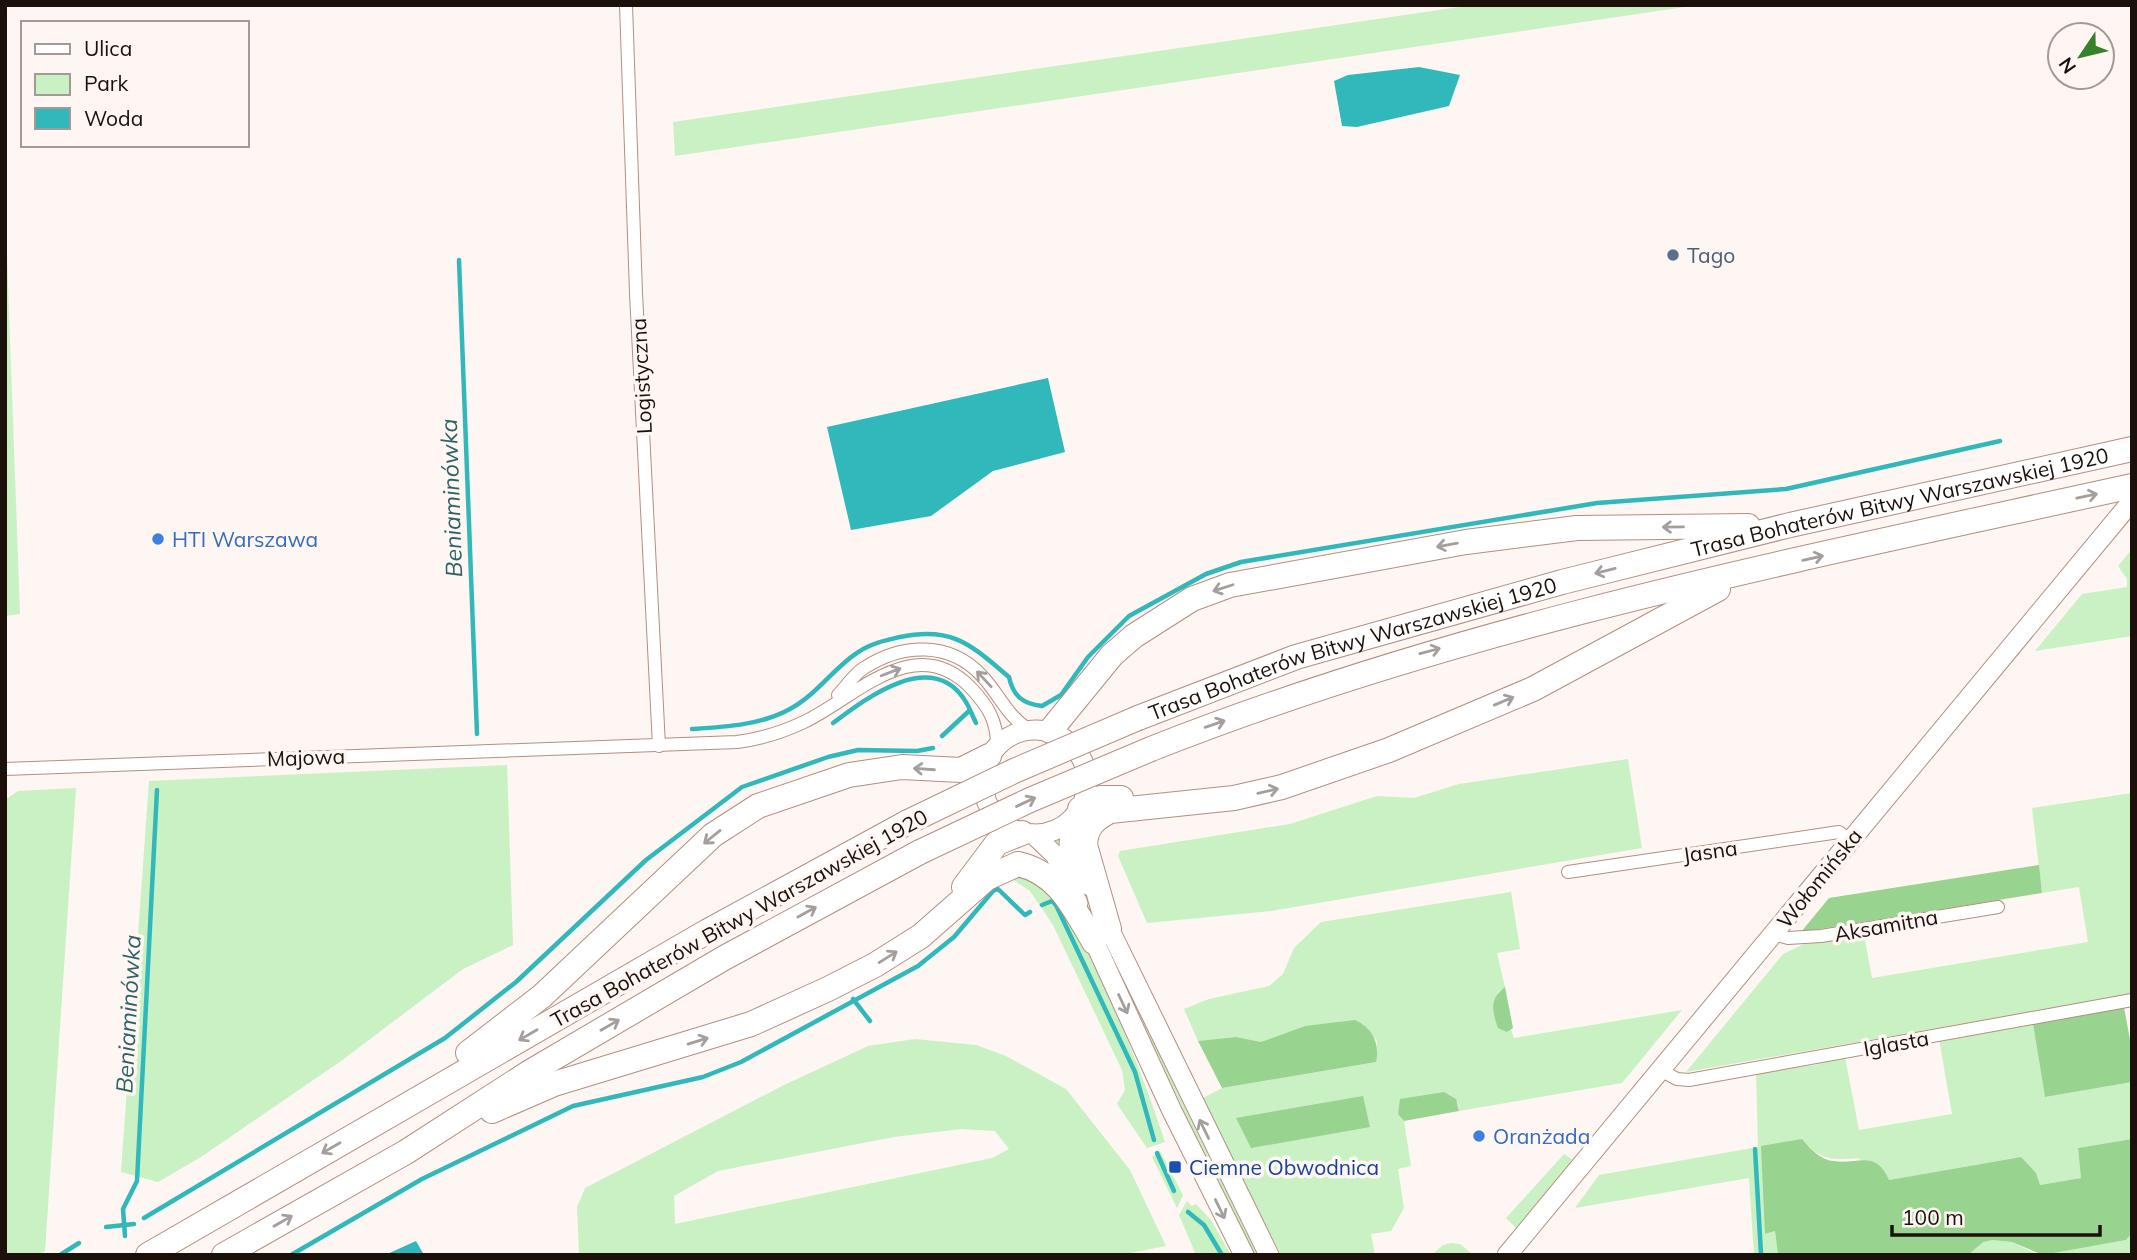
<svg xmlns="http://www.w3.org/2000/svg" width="2137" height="1260" font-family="Mulish,sans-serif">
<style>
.green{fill:#c9f1c3;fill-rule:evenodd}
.forest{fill:#98d38f}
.water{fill:#31b8bb}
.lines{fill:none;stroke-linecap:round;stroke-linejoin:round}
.stream{stroke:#31b8bb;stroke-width:4.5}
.minor-casing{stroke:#b28f80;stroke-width:14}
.secondary-casing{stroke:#b28f80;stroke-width:21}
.motorway-casing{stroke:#b28f80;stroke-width:26}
.minor{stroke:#fff;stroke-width:12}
.secondary{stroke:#fff;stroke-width:19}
.motorway{stroke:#fff;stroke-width:24}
.motorway-bridge-casing{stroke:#b28f80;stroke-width:26;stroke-linecap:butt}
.motorway-bridge{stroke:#fff;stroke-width:24}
.oneway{stroke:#a49f9d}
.service-dot{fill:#5c6f8a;stroke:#fdf6f2;stroke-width:2.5}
.shop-dot{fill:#3f7fe0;stroke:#fdf6f2;stroke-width:2.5}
.transit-dot{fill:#1a4fb4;stroke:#fdf6f2;stroke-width:2.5}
.labels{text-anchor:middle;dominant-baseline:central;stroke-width:7;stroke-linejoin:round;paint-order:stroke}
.service-label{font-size:21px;fill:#4e5e75;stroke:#fdf6f2;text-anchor:start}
.street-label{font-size:21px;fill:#1c100a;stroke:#fdf6f2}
.shop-label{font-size:21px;fill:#366cbe;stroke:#fdf6f2;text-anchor:start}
.transit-label{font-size:21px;fill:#164399;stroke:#fdf6f2;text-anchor:start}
.water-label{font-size:23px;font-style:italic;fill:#2c6263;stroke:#fdf6f2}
</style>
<rect width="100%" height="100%" fill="#fdf6f2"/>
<g class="green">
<polygon points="1473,5 1698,5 675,156 673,122"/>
<polygon points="5,200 20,614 5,616"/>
<polygon points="2132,549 2132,636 2035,651 2082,594 2127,587 2127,579 2118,566"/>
<polygon points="1628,759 1642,848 1271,911 1147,923 1118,856 1120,851 1290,824 1377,796 1414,798 1459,784"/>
<polygon points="507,765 513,945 463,969 341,1061 201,1157 158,1182 121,1172 149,781"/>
<polygon points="76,788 45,1251 39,1255 5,1255 5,800 18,791"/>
<polygon points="2132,793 2132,994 1686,1072 1783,954 1804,944 1864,935 1872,978 2088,942 2079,887 2042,893 2032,808"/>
<polygon points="1061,839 1229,1195 1262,1255 1255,1255 1235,1219 1056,841"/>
<path d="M1011 873C1017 874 1027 873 1032 876 1079 899 1148 1089 1165 1142L1147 1148 1117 1104 1125 1090 1122 1070 1053 925 1030 891 1015 881Z"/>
<polygon points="1511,892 1520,949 1497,953 1505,987 1498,992 1514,1038 1682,1010 1622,1083 1459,1111 1458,1103 1398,1114 1404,1121 1411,1166 1398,1169 1404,1208 1391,1231 1371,1234 1375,1255 1281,1255 1201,1099 1222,1088 1376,1062 1377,1041 1363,1024 1305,1026 1261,1042 1236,1037 1198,1041 1184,1009 1209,999 1269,986 1283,974 1294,948 1321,922"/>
<path d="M2033 1024 2045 1097 2132 1082V1139L2078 1148 2081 1178 2040 1185 2021 1157 1889 1180 1858 1158C1833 1161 1819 1159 1802 1140L1765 1234 1775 1231 1778 1255H1754L1749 1178 1575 1208 1599 1175 1758 1147 1756 1072 1815 1065 1845 1057 1859 1130 1952 1114 1939 1039Z"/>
<path d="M915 1039 976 1045 1006 1056 1066 1089 1130 1170 1166 1246 1120 1255H579L577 1207 585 1188 784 1085 868 1046ZM961 1129 995 1131 1009 1149 992 1158 675 1224 674 1196 718 1171 894 1137Z"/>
<polygon points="1160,1151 1183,1195 1177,1208 1152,1157"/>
<polygon points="1564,1154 1573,1160 1517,1229 1506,1218"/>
<polygon points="1187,1201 1192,1206 1196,1204 1211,1220 1231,1255 1196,1255 1179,1215"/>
<polygon points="2132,1233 2132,1255 2043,1255 2126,1240"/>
<polygon points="1992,1240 2012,1242 2038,1255 1968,1255 1983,1241"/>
<polygon points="1451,1243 1460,1244 1473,1255 1432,1255 1443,1245"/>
</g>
<g class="forest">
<polygon points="2039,865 2042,893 1801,932 1829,898"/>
<path d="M1505 987 1513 1028 1507 1032 1498 1028C1492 1011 1489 999 1505 987Z"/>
<polygon points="2124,1007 2132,1051 2132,1082 2045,1097 2033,1024"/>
<path d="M1355 1020C1373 1028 1380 1044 1376 1062L1222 1088 1198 1041 1236 1037 1261 1042 1305 1026Z"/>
<polygon points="1444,1092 1456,1099 1459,1111 1404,1121 1398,1114 1400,1099"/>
<polygon points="1363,1096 1370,1127 1251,1148 1236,1118"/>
<path d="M1802 1139C1809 1148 1821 1160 1833 1161 1858 1165 1875 1149 1889 1180L2021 1157 2036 1173 2040 1185 2081 1178 2078 1148 2132 1139V1233L2126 1240 2043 1255 2012 1242 1992 1240 1983 1242 1968 1255H1778L1775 1231 1765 1234 1761 1146Z"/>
</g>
<g class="water">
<polygon points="1419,67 1460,75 1449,106 1357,127 1342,126 1334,81 1348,75"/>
<polygon points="1048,378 1065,452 993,471 931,516 851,530 827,427"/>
<polygon points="416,1241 424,1255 385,1255"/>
</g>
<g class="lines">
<g class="stream">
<polyline points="459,260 477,734"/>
<path d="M833 723C865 699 930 649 964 699 969 706 972 715 976 723"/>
<path d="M692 729C725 727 761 725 790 709 818 694 836 665 860 651 872 643 887 640 900 637 953 626 971 645 1009 677 1013 696 1023 704 1042 706L1061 695 1088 657 1129 616 1206 574 1241 562 1597 503 1786 489 2000 441"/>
<polyline points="942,736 969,711"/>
<polyline points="1042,905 1052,901 1056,905 1135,1072 1154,1140"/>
<polyline points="853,999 870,1021"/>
<polyline points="1755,1149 1761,1254"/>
<polyline points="1157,1153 1174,1191"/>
<polyline points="1188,1212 1204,1225 1222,1255"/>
<polyline points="144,1218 445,1038 516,982 646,860 742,787 828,757 858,750 917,751 933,748"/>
<polyline points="106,1227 134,1224"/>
<polyline points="125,1236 123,1209 137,1181 157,790"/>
<polyline points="60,1255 79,1243"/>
<polyline points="291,1255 422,1179 573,1106 703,1077 741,1062 918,966 954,937 993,891 998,889 1025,915 1030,912"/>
</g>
<g class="minor-casing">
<g id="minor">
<polyline points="626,5 636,293 659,746"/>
<path d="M838 695C846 687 854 674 864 668 902 643 950 641 982 676 999 694 1007 716 1028 729"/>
<path d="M5 769 737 742C760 739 783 732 804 722 856 697 915 630 971 688 988 706 997 721 997 745"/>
<polyline points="1568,872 1839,832 1849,840"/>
<polyline points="1773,934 1788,938 1821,936 1998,907"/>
<polyline points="1662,1071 1677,1079 1689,1080 2132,1000"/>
</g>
</g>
<g class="secondary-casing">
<g id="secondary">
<circle cx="1035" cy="782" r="52"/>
<polyline points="1071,821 1069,844 1088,885"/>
<polyline points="1033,834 1055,855 1078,903"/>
<polyline points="1103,916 1269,1255"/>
<polyline points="1089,930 1172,1111 1244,1255"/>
<polyline points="1507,1255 2132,501"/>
</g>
</g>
<g class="motorway-casing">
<g id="motorway">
<path id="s1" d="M1138 718 1296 657 1562 582 1790 525 2132 449"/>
<polyline points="1050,731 1112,655 1134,636 1192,599 1230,585 1466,542 1577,528 1748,526"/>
<path d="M1151 749C1467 624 1801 559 2132 486"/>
<polyline points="1080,809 1101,798 1121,798"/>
<polyline points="964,887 997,843 1022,833"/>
<path d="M1109 929 1085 845C1086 827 1094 819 1110 811L1234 798 1282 787 1389 750 1533 689 1718 589"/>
<polyline points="468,1053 542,996 713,835 758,806 849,775 902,767 961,770 989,756"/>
<path d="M492 1111 554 1084 751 1024 828 989 875 965 921 936 987 878 1018 864C1059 873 1074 909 1094 942"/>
<polyline points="148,1255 708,931 908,822"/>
<polyline points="224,1255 406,1152 530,1072 724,958 920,852"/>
</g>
</g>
<use href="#minor" class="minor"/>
<use href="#secondary" class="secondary"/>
<use href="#motorway" class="motorway"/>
<g class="motorway-bridge-casing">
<g id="motorway-bridge">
<polyline points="908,822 1014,771 1138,718"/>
<polyline points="920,852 1030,800 1151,749"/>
</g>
</g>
<use href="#motorway-bridge" class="motorway-bridge"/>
</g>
<defs><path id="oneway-shaft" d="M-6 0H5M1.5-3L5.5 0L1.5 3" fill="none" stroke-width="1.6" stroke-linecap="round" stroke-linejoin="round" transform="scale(1.75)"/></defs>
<g class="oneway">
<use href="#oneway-shaft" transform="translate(2087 496) rotate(-12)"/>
<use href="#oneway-shaft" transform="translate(1673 527) rotate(179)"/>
<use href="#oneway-shaft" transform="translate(1447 545) rotate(170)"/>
<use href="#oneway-shaft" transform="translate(1813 558) rotate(-13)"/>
<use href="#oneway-shaft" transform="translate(1605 571) rotate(166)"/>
<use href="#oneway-shaft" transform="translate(1223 588) rotate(162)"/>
<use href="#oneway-shaft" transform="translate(1430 651) rotate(-15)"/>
<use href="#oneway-shaft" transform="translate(891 672) rotate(-21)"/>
<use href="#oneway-shaft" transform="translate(984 679) rotate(-133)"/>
<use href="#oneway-shaft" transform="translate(1504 701) rotate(-23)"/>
<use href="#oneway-shaft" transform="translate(1215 724) rotate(-19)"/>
<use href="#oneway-shaft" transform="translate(924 769) rotate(-176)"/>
<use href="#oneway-shaft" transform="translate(1268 791) rotate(-13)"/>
<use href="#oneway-shaft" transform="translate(1026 802) rotate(-25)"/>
<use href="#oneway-shaft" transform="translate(712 837) rotate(141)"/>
<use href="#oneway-shaft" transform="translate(807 912) rotate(-29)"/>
<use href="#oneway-shaft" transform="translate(888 957) rotate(-32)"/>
<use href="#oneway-shaft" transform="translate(1123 1004) rotate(65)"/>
<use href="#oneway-shaft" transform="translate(610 1025) rotate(-30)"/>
<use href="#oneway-shaft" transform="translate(528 1035) rotate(150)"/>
<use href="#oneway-shaft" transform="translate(698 1041) rotate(-17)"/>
<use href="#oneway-shaft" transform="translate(1204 1129) rotate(-116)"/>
<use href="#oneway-shaft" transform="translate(331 1148) rotate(150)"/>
<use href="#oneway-shaft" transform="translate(1220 1209) rotate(64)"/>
<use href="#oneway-shaft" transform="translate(283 1221) rotate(-30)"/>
</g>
<circle class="service-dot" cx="1673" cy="255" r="7"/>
<g class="shop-dot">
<circle cx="158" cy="539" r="7"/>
<circle cx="1479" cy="1136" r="7"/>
</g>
<rect class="transit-dot" x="1168" y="1160" width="14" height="14" rx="3.5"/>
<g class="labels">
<g class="service-label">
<text x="1687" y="255">Tago</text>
</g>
<g class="street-label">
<text transform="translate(641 376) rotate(-93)">Logistyczna</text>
<text stroke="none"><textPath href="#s1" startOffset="793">Trasa Bohaterów Bitwy Warszawskiej 1920</textPath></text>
<text stroke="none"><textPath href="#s1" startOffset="226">Trasa Bohaterów Bitwy Warszawskiej 1920</textPath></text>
<text transform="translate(306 757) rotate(-2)">Majowa</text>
<text transform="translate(1710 851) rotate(-8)">Jasna</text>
<text transform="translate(1819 878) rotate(-51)">Wołomińska</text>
<text transform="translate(739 918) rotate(-29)">Trasa Bohaterów Bitwy Warszawskiej 1920</text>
<text transform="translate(1886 925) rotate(-10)">Aksamitna</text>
<text transform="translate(1896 1043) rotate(-10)">Iglasta</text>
</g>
<g class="shop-label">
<text x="172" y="539">HTI Warszawa</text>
<text x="1493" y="1136">Oranżada</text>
</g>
<g class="transit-label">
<text x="1189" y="1167">Ciemne Obwodnica</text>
</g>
<g class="water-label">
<text transform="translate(451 498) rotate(-92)">Beniaminówka</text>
<text transform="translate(128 1014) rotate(-87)">Beniaminówka</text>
</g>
</g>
<rect width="2137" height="1260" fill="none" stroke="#1c100a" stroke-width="14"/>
<rect x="21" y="21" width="228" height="126" fill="#fdf6f2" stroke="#a39a95" stroke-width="2"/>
<rect x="35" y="44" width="35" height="10" fill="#ffffff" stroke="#a39a95" stroke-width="2"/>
<text x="84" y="56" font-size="21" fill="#1c100a">Ulica</text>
<rect x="35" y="74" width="35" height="21" fill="#c9f1c3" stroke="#a39a95" stroke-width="2"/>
<text x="84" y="91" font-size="21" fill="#1c100a">Park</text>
<rect x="35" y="108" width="35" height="21" fill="#31b8bb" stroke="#a39a95" stroke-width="2"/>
<text x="84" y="126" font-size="21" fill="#1c100a">Woda</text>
<g transform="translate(2081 56) rotate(235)"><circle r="33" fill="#fdf6f2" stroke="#a39a95" stroke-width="2"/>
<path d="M0-5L12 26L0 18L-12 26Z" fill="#36822b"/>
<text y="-10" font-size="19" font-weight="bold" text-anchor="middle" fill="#1c100a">N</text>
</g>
<path d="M1892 1225v10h208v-10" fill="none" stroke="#1c100a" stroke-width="3.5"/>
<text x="1902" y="1225" font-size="21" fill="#1c100a" stroke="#fdf6f2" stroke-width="5" paint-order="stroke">100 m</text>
</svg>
